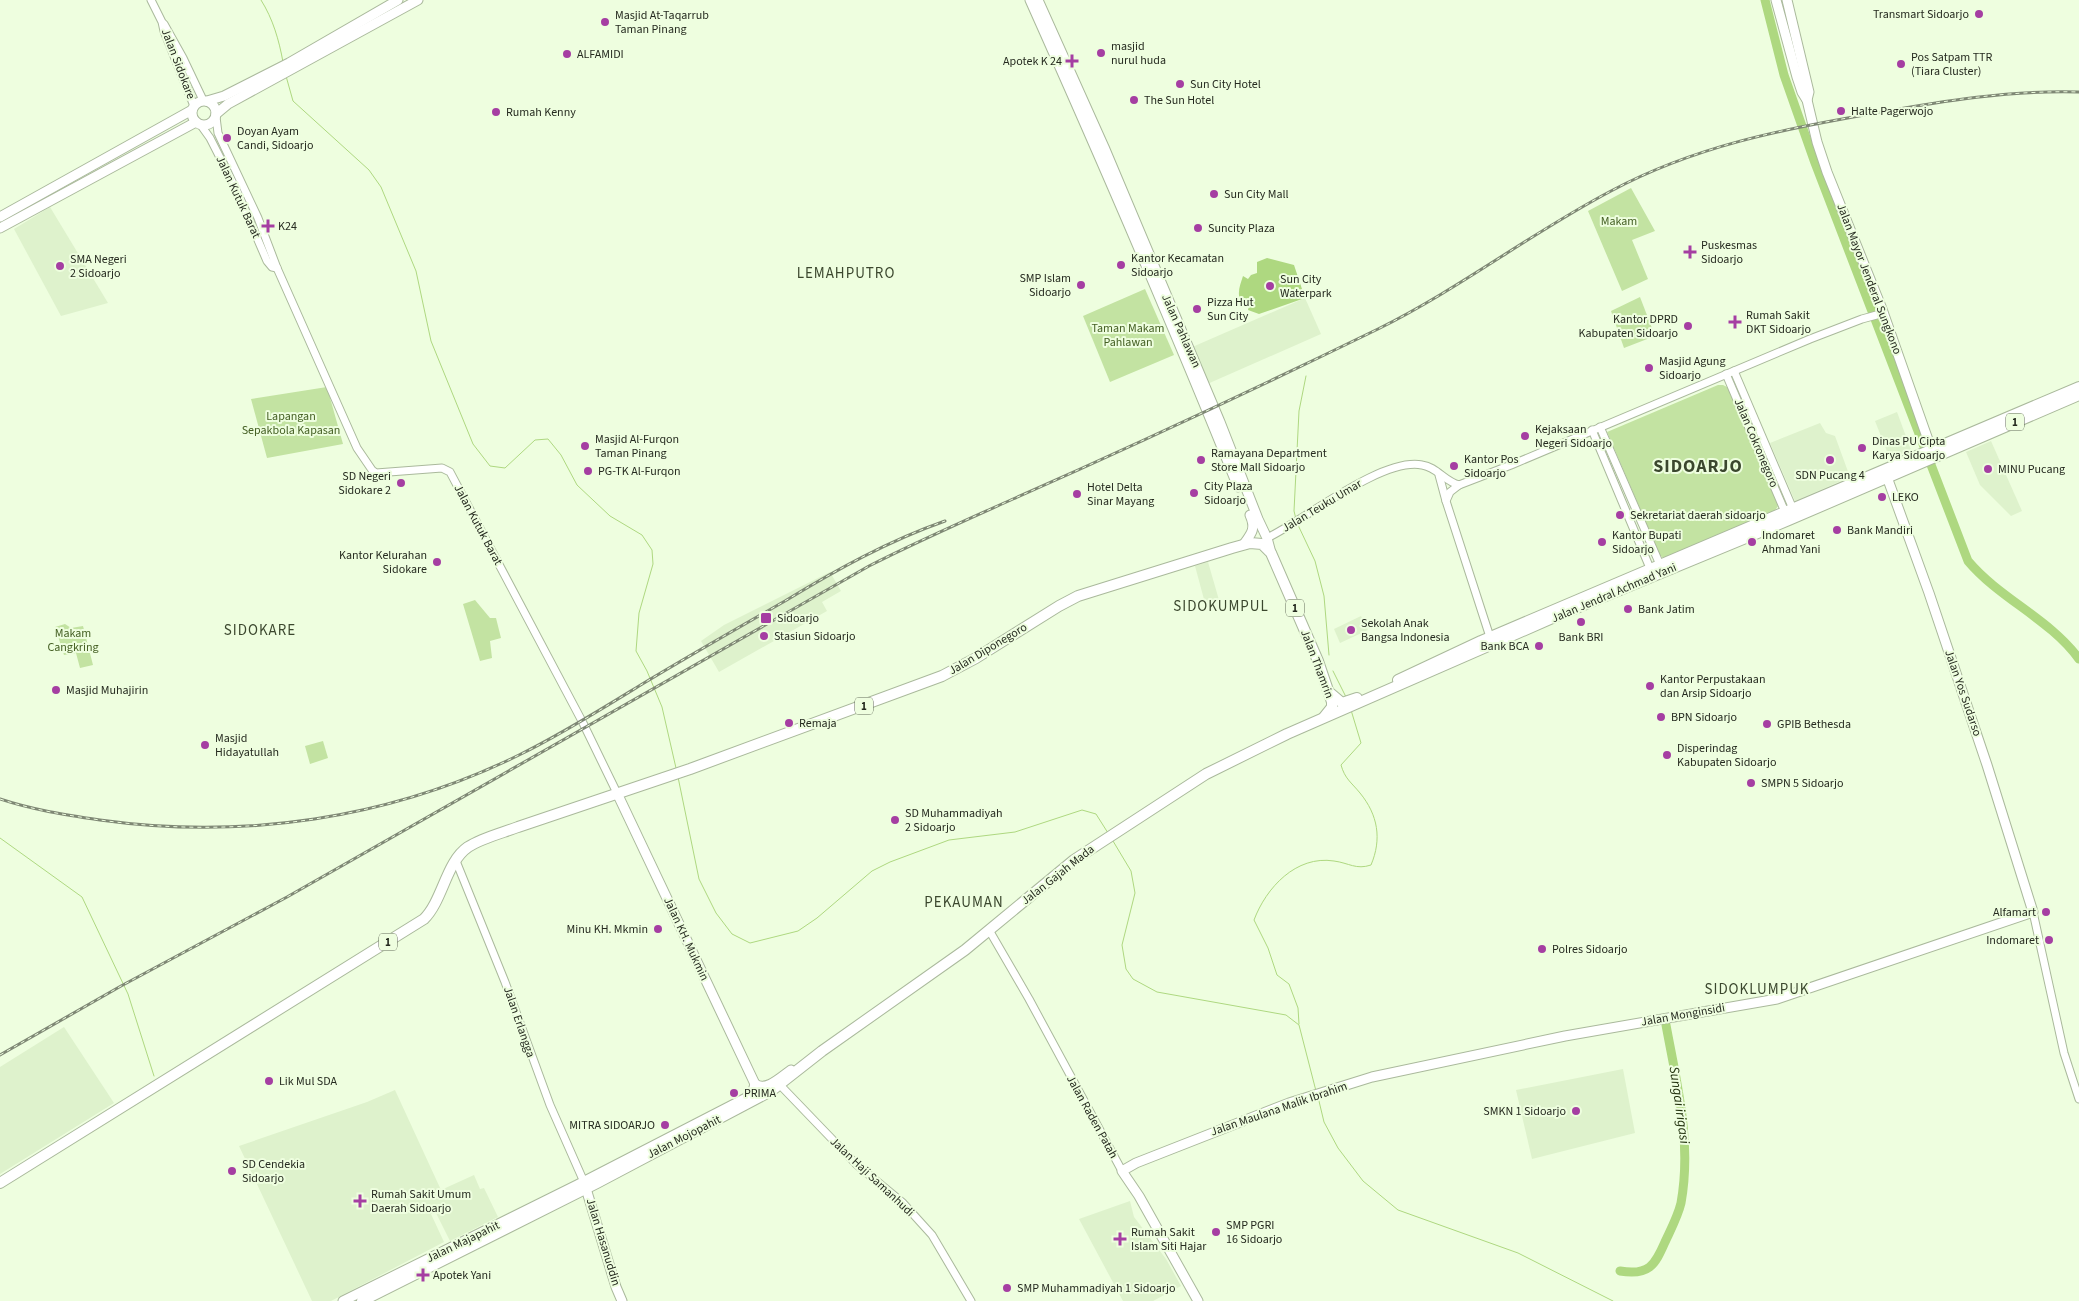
<svg xmlns="http://www.w3.org/2000/svg" width="2079" height="1301" font-family="'Source Sans 3',sans-serif">
<style>
.built{fill:#def2cc}
.green{fill:#c3e3a2}
.water{fill:#aed880}
.lines{fill:none;stroke-linecap:round;stroke-linejoin:round}
.stream{stroke:#aed880;stroke-width:1}
.river{stroke:#aed880;stroke-width:9}
.minor-casing{stroke:#aab99c;stroke-width:9}
.major-casing{stroke:#aab99c;stroke-width:11}
.highway-casing{stroke:#aab99c;stroke-width:12}
.minor{stroke:#fff;stroke-width:7}
.major{stroke:#fff;stroke-width:9}
.highway{stroke:#fff;stroke-width:10}
.rail-casing{stroke:#7f8875;stroke-width:3}
.rail{stroke:#eefedf;stroke-width:1;stroke-dasharray:4;stroke-linecap:butt}
.poi-dot{fill:#a53ea2;stroke:#eefedf;stroke-width:2}
.labels{text-anchor:middle;dominant-baseline:central;stroke-width:4;stroke-linejoin:round;paint-order:stroke}
.shield{fill:#eefedf;stroke:#626a59;stroke-width:1}
.shield-label{font-size:11px;font-weight:bold;fill:#262b20}
.poi-label{font-size:12px;fill:#262b20;stroke:#eefedf;text-anchor:start}
.street-label{font-size:12px;fill:#262b20;stroke:#eefedf}
.park-label{font-size:12px;fill:#445f23;stroke:#eefedf}
.water-label{font-size:14px;font-style:italic;fill:#23330f;stroke:#eefedf}
.quarter-label{font-size:15px;letter-spacing:1px;fill:#3b472e;stroke:#eefedf}
.district-label{font-size:18px;font-weight:bold;letter-spacing:1px;fill:#3b472e;stroke:#eefedf}
</style>
<rect width="100%" height="100%" fill="#eefedf"/>
<g class="built">
<polygon points="50,207 108,303 61,316 14,229"/>
<polygon points="1305,298 1321,334 1205,385 1190,348"/>
<polygon points="1897,412 1911,450 1890,459 1875,421"/>
<polygon points="1820,423 1826,433 1835,436 1850,477 1795,501 1770,443"/>
<polygon points="1991,441 2022,511 2011,516 1980,485 1966,452"/>
<polygon points="1208,562 1219,600 1205,603 1195,566"/>
<polygon points="830,572 841,591 822,602 827,611 719,672 701,641 724,625"/>
<polygon points="1361,616 1368,630 1340,643 1334,629"/>
<polygon points="64,1027 114,1103 0,1174 0,1067"/>
<polygon points="1623,1069 1635,1133 1532,1159 1516,1090"/>
<polygon points="395,1090 441,1190 474,1175 480,1189 484,1188 498,1217 450,1241 435,1211 431,1214 444,1242 331,1301 312,1301 239,1146 367,1102"/>
<polygon points="1130,1201 1134,1217 1166,1259 1181,1286 1153,1301 1123,1301 1079,1219"/>
</g>
<g class="green">
<polygon points="1631,188 1655,231 1632,240 1648,279 1622,291 1588,211"/>
<polygon points="1145,289 1174,355 1110,382 1083,316"/>
<polygon points="1640,297 1655,336 1624,348 1611,311"/>
<polygon points="1718,385 1723,385 1731,389 1778,506 1774,512 1664,559 1660,555 1607,432"/>
<polygon points="327,387 343,444 267,458 251,399"/>
<polygon points="475,600 490,618 496,618 501,638 490,641 492,658 480,661 463,604"/>
<polygon points="65,624 71,628 83,626 93,665 80,668 76,653 64,655 55,627"/>
<polygon points="323,741 328,758 310,764 305,746"/>
</g>
<path class="water" d="M1267 258 1294 265 1305 298 1259 314 1248 310 1249 306C1234 301 1239 288 1243 276L1248 279 1251 275 1257 273V262Z"/>
<g class="lines">
<g class="stream">
<path d="M261 0C273 19 279 40 283 62"/>
<polyline points="286,76 293,101 369,170 381,187 416,271 431,341 473,444 490,466 505,468 535,440 548,439 561,455 577,485 610,516 642,535 652,550 653,564 639,613 636,651 647,671 662,707 676,768"/>
<polyline points="1296,519 1294,511 1299,411 1306,376"/>
<polyline points="1298,525 1315,561 1324,596 1329,655"/>
<polyline points="1333,671 1346,697"/>
<polyline points="678,777 699,879 716,913 732,934 750,943 798,931 817,918 872,871 890,862 949,840 1015,832 1082,810 1096,814 1108,833"/>
<polyline points="0,838 82,897 128,994 154,1076"/>
<polyline points="1113,841 1131,871 1135,893 1122,945 1126,969 1133,979 1157,992 1286,1015 1299,1025 1316,1091"/>
<path d="M1299 1024 1298 1008 1289 984 1277 975 1268 948 1254 920C1266 888 1296 855 1334 861 1349 863 1356 870 1371 865 1382 839 1378 815 1360 793 1351 782 1345 779 1341 765L1361 743 1351 710"/>
<polyline points="1318,1097 1324,1122 1338,1148 1363,1181 1398,1210 1518,1253 1613,1301"/>
</g>
<g class="river">
<path d="M1765 0 1784 75 1815 163 1968 561C2000 599 2050 619 2079 659"/>
<path d="M1620 1271C1649 1276 1655 1265 1665 1242 1671 1229 1678 1216 1681 1203 1692 1142 1677 1085 1666 1025"/>
</g>
<g class="minor-casing">
<g id="minor">
<polyline points="151,0 162,22 164,31 194,106"/>
<polyline points="164,24 183,58 203,100"/>
<polyline points="216,117 218,133 258,218 277,268 357,448 372,470 376,473 442,468 450,472 583,723 617,793"/>
<polyline points="200,124 210,138 236,189 267,261 272,267 277,268"/>
<polyline points="1734,371 1793,509"/>
<polyline points="1726,374 1785,512"/>
<polyline points="1600,427 1661,567"/>
<polyline points="1592,430 1652,573"/>
<polyline points="1439,475 1446,501"/>
<path d="M1267 538C1305 520 1382 457 1422 465 1437 467 1444 481 1459 485"/>
<polyline points="1490,637 1446,501 1450,492 1459,485 1511,465 1810,339 1862,319 1884,313"/>
<polyline points="456,861 505,982 550,1105 584,1182"/>
<polyline points="2033,912 2064,1053 2079,1099"/>
<polyline points="989,930 1029,999 1122,1171"/>
<polyline points="780,1085 856,1164 903,1203 932,1235 971,1301"/>
</g>
</g>
<g class="major-casing">
<g id="major">
<path d="M1030 0C1102 161 1172 323 1238 487"/>
<polyline points="1038,0 1104,147 1220,422 1258,519 1267,538 1271,553"/>
<polyline points="1776,0 1797,77 1802,92 1807,100 1817,142 1827,172 1882,309 1933,454"/>
<polyline points="1787,0 1809,92 1807,100"/>
<circle cx="204" cy="113" r="12"/>
<polyline points="207,101 224,96 289,63 398,0"/>
<polyline points="216,114 228,104 418,0"/>
<polyline points="0,217 192,110"/>
<polyline points="0,228 196,122"/>
<path d="M1244 544C1252 533 1256 528 1250 515"/>
<polyline points="617,793 755,1084"/>
<path d="M755 1084C766 1092 781 1077 791 1070"/>
<polyline points="584,1182 616,1287 622,1301"/>
<polyline points="343,1301 577,1185 746,1098 753,1091 755,1084"/>
<polyline points="1198,1301 1139,1196 1122,1171 1136,1163 1289,1103 1372,1077 1565,1036 1777,999 2033,912 1987,765 1929,593 1887,477"/>
</g>
</g>
<g class="highway-casing">
<g id="highway">
<polyline points="1398,680 1481,641 2079,387"/>
<polyline points="1329,692 1342,703 1357,698"/>
<path d="M0 1183 424 919C443 900 446 862 468 847 482 838 502 833 518 827L690 769 942 676 976 658 1059 606 1078 596 1232 548 1250 543 1262 544 1271 553 1318 661 1332 702V707L1324 717"/>
<polyline points="362,1301 597,1183 771,1091 822,1051 965,950 1074,860 1206,774 1287,734 1557,616 1789,520 2079,395"/>
</g>
</g>
<use href="#minor" class="minor"/>
<use href="#major" class="major"/>
<use href="#highway" class="highway"/>
<g class="rail-casing">
<g id="rail">
<path d="M0 799C33 810 66 815 100 820 243 840 389 819 519 755 560 735 600 710 639 686 687 657 736 629 785 601 836 570 888 541 945 521"/>
<path d="M0 1055 121 986 287 897 869 566C916 542 964 521 1013 499 1135 445 1257 388 1378 329 1459 289 1531 233 1611 191 1695 146 1783 129 1876 113 1943 101 2010 90 2079 92"/>
</g>
</g>
<use href="#rail" class="rail"/>
</g>
<g class="poi-dot">
<circle cx="1979" cy="14" r="5"/>
<circle cx="605" cy="22" r="5"/>
<circle cx="1101" cy="53" r="5"/>
<circle cx="567" cy="54" r="5"/>
<path d="M1069.5 53.5h5v5h5v5h-5v5h-5v-5h-5v-5h5z"/>
<circle cx="1901" cy="64" r="5"/>
<circle cx="1180" cy="84" r="5"/>
<circle cx="1134" cy="100" r="5"/>
<circle cx="1841" cy="111" r="5"/>
<circle cx="496" cy="112" r="5"/>
<circle cx="227" cy="138" r="5"/>
<circle cx="1214" cy="194" r="5"/>
<path d="M265.5 218.5h5v5h5v5h-5v5h-5v-5h-5v-5h5z"/>
<circle cx="1198" cy="228" r="5"/>
<path d="M1687.5 244.5h5v5h5v5h-5v5h-5v-5h-5v-5h5z"/>
<circle cx="1121" cy="265" r="5"/>
<circle cx="60" cy="266" r="5"/>
<circle cx="1081" cy="285" r="5"/>
<circle cx="1270" cy="286" r="5"/>
<circle cx="1197" cy="309" r="5"/>
<path d="M1732.5 314.5h5v5h5v5h-5v5h-5v-5h-5v-5h5z"/>
<circle cx="1688" cy="326" r="5"/>
<circle cx="1649" cy="368" r="5"/>
<circle cx="1525" cy="436" r="5"/>
<circle cx="585" cy="446" r="5"/>
<circle cx="1862" cy="448" r="5"/>
<circle cx="1201" cy="460" r="5"/>
<circle cx="1830" cy="460" r="5"/>
<circle cx="1454" cy="466" r="5"/>
<circle cx="1988" cy="469" r="5"/>
<circle cx="588" cy="471" r="5"/>
<circle cx="401" cy="483" r="5"/>
<circle cx="1194" cy="493" r="5"/>
<circle cx="1077" cy="494" r="5"/>
<circle cx="1882" cy="497" r="5"/>
<circle cx="1620" cy="515" r="5"/>
<circle cx="1837" cy="530" r="5"/>
<circle cx="1602" cy="542" r="5"/>
<circle cx="1752" cy="542" r="5"/>
<circle cx="437" cy="562" r="5"/>
<circle cx="1628" cy="609" r="5"/>
<rect x="760" y="612" width="12" height="12" rx="2.5"/>
<circle cx="1581" cy="622" r="5"/>
<circle cx="1351" cy="630" r="5"/>
<circle cx="764" cy="636" r="5"/>
<circle cx="1539" cy="646" r="5"/>
<circle cx="1650" cy="686" r="5"/>
<circle cx="56" cy="690" r="5"/>
<circle cx="1661" cy="717" r="5"/>
<circle cx="789" cy="723" r="5"/>
<circle cx="1767" cy="724" r="5"/>
<circle cx="205" cy="745" r="5"/>
<circle cx="1667" cy="755" r="5"/>
<circle cx="1751" cy="783" r="5"/>
<circle cx="895" cy="820" r="5"/>
<circle cx="2046" cy="912" r="5"/>
<circle cx="658" cy="929" r="5"/>
<circle cx="2049" cy="940" r="5"/>
<circle cx="1542" cy="949" r="5"/>
<circle cx="269" cy="1081" r="5"/>
<circle cx="734" cy="1093" r="5"/>
<circle cx="1576" cy="1111" r="5"/>
<circle cx="665" cy="1125" r="5"/>
<circle cx="232" cy="1171" r="5"/>
<path d="M357.5 1193.5h5v5h5v5h-5v5h-5v-5h-5v-5h5z"/>
<circle cx="1216" cy="1232" r="5"/>
<path d="M1117.5 1231.5h5v5h5v5h-5v5h-5v-5h-5v-5h5z"/>
<path d="M420.5 1267.5h5v5h5v5h-5v5h-5v-5h-5v-5h5z"/>
<circle cx="1007" cy="1288" r="5"/>
</g>
<g class="labels">
<g class="shield">
<rect x="2006" y="413.5" width="18" height="17" rx="4"/>
<rect x="1286" y="599.5" width="18" height="17" rx="4"/>
<rect x="855" y="697.5" width="18" height="17" rx="4"/>
<rect x="379" y="933.5" width="18" height="17" rx="4"/>
</g>
<g class="shield-label">
<text x="2015" y="422">1</text>
<text x="1295" y="608">1</text>
<text x="864" y="706">1</text>
<text x="388" y="942">1</text>
</g>
<g class="poi-label">
<text x="1969" y="14" text-anchor="end">Transmart Sidoarjo</text>
<text x="615" y="15">Masjid At-Taqarrub<tspan x="615" dy="14">Taman Pinang</tspan></text>
<text x="1111" y="46">masjid<tspan x="1111" dy="14">nurul huda</tspan></text>
<text x="577" y="54">ALFAMIDI</text>
<text x="1911" y="57">Pos Satpam TTR<tspan x="1911" dy="14">(Tiara Cluster)</tspan></text>
<text x="1062" y="61" text-anchor="end">Apotek K 24</text>
<text x="1190" y="84">Sun City Hotel</text>
<text x="1144" y="100">The Sun Hotel</text>
<text x="1851" y="111">Halte Pagerwojo</text>
<text x="506" y="112">Rumah Kenny</text>
<text x="237" y="131">Doyan Ayam<tspan x="237" dy="14">Candi, Sidoarjo</tspan></text>
<text x="1224" y="194">Sun City Mall</text>
<text x="278" y="226">K24</text>
<text x="1208" y="228">Suncity Plaza</text>
<text x="1701" y="245">Puskesmas<tspan x="1701" dy="14">Sidoarjo</tspan></text>
<text x="1131" y="258">Kantor Kecamatan<tspan x="1131" dy="14">Sidoarjo</tspan></text>
<text x="70" y="259">SMA Negeri<tspan x="70" dy="14">2 Sidoarjo</tspan></text>
<text x="1071" y="278" text-anchor="end">SMP Islam<tspan x="1071" dy="14">Sidoarjo</tspan></text>
<text x="1280" y="279">Sun City<tspan x="1280" dy="14">Waterpark</tspan></text>
<text x="1207" y="302">Pizza Hut<tspan x="1207" dy="14">Sun City</tspan></text>
<text x="1746" y="315">Rumah Sakit<tspan x="1746" dy="14">DKT Sidoarjo</tspan></text>
<text x="1678" y="319" text-anchor="end">Kantor DPRD<tspan x="1678" dy="14">Kabupaten Sidoarjo</tspan></text>
<text x="1659" y="361">Masjid Agung<tspan x="1659" dy="14">Sidoarjo</tspan></text>
<text x="1535" y="429">Kejaksaan<tspan x="1535" dy="14">Negeri Sidoarjo</tspan></text>
<text x="595" y="439">Masjid Al-Furqon<tspan x="595" dy="14">Taman Pinang</tspan></text>
<text x="1872" y="441">Dinas PU Cipta<tspan x="1872" dy="14">Karya Sidoarjo</tspan></text>
<text x="1211" y="453">Ramayana Department<tspan x="1211" dy="14">Store Mall Sidoarjo</tspan></text>
<text x="1464" y="459">Kantor Pos<tspan x="1464" dy="14">Sidoarjo</tspan></text>
<text x="1998" y="469">MINU Pucang</text>
<text x="598" y="471">PG-TK Al-Furqon</text>
<text x="1830" y="475" text-anchor="middle">SDN Pucang 4</text>
<text x="391" y="476" text-anchor="end">SD Negeri<tspan x="391" dy="14">Sidokare 2</tspan></text>
<text x="1204" y="486">City Plaza<tspan x="1204" dy="14">Sidoarjo</tspan></text>
<text x="1087" y="487">Hotel Delta<tspan x="1087" dy="14">Sinar Mayang</tspan></text>
<text x="1892" y="497">LEKO</text>
<text x="1630" y="515">Sekretariat daerah sidoarjo</text>
<text x="1847" y="530">Bank Mandiri</text>
<text x="1612" y="535">Kantor Bupati<tspan x="1612" dy="14">Sidoarjo</tspan></text>
<text x="1762" y="535">Indomaret<tspan x="1762" dy="14">Ahmad Yani</tspan></text>
<text x="427" y="555" text-anchor="end">Kantor Kelurahan<tspan x="427" dy="14">Sidokare</tspan></text>
<text x="1638" y="609">Bank Jatim</text>
<text x="777" y="618">Sidoarjo</text>
<text x="1361" y="623">Sekolah Anak<tspan x="1361" dy="14">Bangsa Indonesia</tspan></text>
<text x="774" y="636">Stasiun Sidoarjo</text>
<text x="1581" y="637" text-anchor="middle">Bank BRI</text>
<text x="1529" y="646" text-anchor="end">Bank BCA</text>
<text x="1660" y="679">Kantor Perpustakaan<tspan x="1660" dy="14">dan Arsip Sidoarjo</tspan></text>
<text x="66" y="690">Masjid Muhajirin</text>
<text x="1671" y="717">BPN Sidoarjo</text>
<text x="799" y="723">Remaja</text>
<text x="1777" y="724">GPIB Bethesda</text>
<text x="215" y="738">Masjid<tspan x="215" dy="14">Hidayatullah</tspan></text>
<text x="1677" y="748">Disperindag<tspan x="1677" dy="14">Kabupaten Sidoarjo</tspan></text>
<text x="1761" y="783">SMPN 5 Sidoarjo</text>
<text x="905" y="813">SD Muhammadiyah<tspan x="905" dy="14">2 Sidoarjo</tspan></text>
<text x="2036" y="912" text-anchor="end">Alfamart</text>
<text x="648" y="929" text-anchor="end">Minu KH. Mkmin</text>
<text x="2039" y="940" text-anchor="end">Indomaret</text>
<text x="1552" y="949">Polres Sidoarjo</text>
<text x="279" y="1081">Lik Mul SDA</text>
<text x="744" y="1093">PRIMA</text>
<text x="1566" y="1111" text-anchor="end">SMKN 1 Sidoarjo</text>
<text x="655" y="1125" text-anchor="end">MITRA SIDOARJO</text>
<text x="242" y="1164">SD Cendekia<tspan x="242" dy="14">Sidoarjo</tspan></text>
<text x="371" y="1194">Rumah Sakit Umum<tspan x="371" dy="14">Daerah Sidoarjo</tspan></text>
<text x="1226" y="1225">SMP PGRI<tspan x="1226" dy="14">16 Sidoarjo</tspan></text>
<text x="1131" y="1232">Rumah Sakit<tspan x="1131" dy="14">Islam Siti Hajar</tspan></text>
<text x="433" y="1275">Apotek Yani</text>
<text x="1017" y="1288">SMP Muhammadiyah 1 Sidoarjo</text>
</g>
<g class="street-label">
<text transform="translate(178 64) rotate(69)">Jalan Sidokare</text>
<text transform="translate(238 197) rotate(65)">Jalan Kutuk Barat</text>
<text transform="translate(1869 279) rotate(69)">Jalan Mayor Jenderal Sungkono</text>
<text transform="translate(1181 331) rotate(66)">Jalan Pahlawan</text>
<text transform="translate(1756 443) rotate(67)">Jalan Cokronegoro</text>
<text transform="translate(1322 506) rotate(-31)">Jalan Teuku Umar</text>
<text transform="translate(478 525) rotate(62)">Jalan Kutuk Barat</text>
<text transform="translate(1614 593) rotate(-23)">Jalan Jendral Achmad Yani</text>
<text transform="translate(988 649) rotate(-31)">Jalan Diponegoro</text>
<text transform="translate(1317 664) rotate(69)">Jalan Thamrin</text>
<text transform="translate(1963 693) rotate(71)">Jalan Yos Sudarso</text>
<text transform="translate(1058 875) rotate(-38)">Jalan Gajah Mada</text>
<text transform="translate(686 939) rotate(65)">Jalan KH. Mukmin</text>
<text transform="translate(1683 1015) rotate(-10)">Jalan Monginsidi</text>
<text transform="translate(519 1022) rotate(71)">Jalan Erlangga</text>
<text transform="translate(1279 1109) rotate(-19)">Jalan Maulana Malik Ibrahim</text>
<text transform="translate(1092 1117) rotate(61)">Jalan Raden Patah</text>
<text transform="translate(684 1137) rotate(-27)">Jalan Mojopahit</text>
<text transform="translate(872 1177) rotate(43)">Jalan Haji Samanhudi</text>
<text transform="translate(463 1242) rotate(-26)">Jalan Majapahit</text>
<text transform="translate(603 1242) rotate(73)">Jalan Hasanuddin</text>
</g>
<g class="park-label">
<text x="1619" y="221">Makam</text>
<text x="1128" y="328">Taman Makam<tspan x="1128" dy="14">Pahlawan</tspan></text>
<text x="291" y="416">Lapangan<tspan x="291" dy="14">Sepakbola Kapasan</tspan></text>
<text x="73" y="633">Makam<tspan x="73" dy="14">Cangkring</tspan></text>
</g>
<g class="water-label">
<text transform="translate(1679 1105) rotate(82)">Sungai irigasi</text>
</g>
<g class="quarter-label">
<text x="846" y="273">LEMAHPUTRO</text>
<text x="1221" y="606">SIDOKUMPUL</text>
<text x="260" y="630">SIDOKARE</text>
<text x="964" y="902">PEKAUMAN</text>
<text x="1757" y="989">SIDOKLUMPUK</text>
</g>
<g class="district-label">
<text x="1698" y="466">SIDOARJO</text>
</g>
</g>
</svg>
